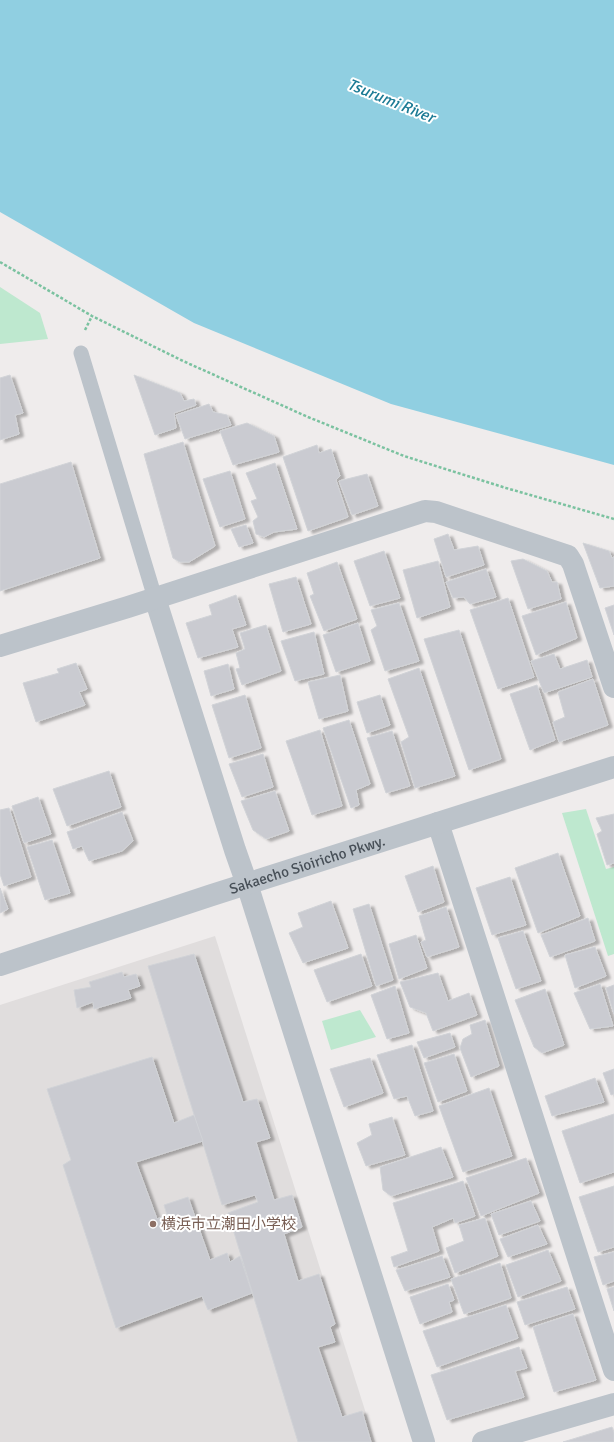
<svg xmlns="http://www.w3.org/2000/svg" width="614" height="1442" font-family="Signika,'Noto Sans JP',sans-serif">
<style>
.education{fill:#e0dddd}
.green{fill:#bee8cf}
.water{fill:#90cfe1}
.building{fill:#cacbd1;stroke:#d1d3d7;filter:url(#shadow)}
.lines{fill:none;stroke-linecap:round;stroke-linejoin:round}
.path{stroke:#7bc2a0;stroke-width:2.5;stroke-dasharray:3 2;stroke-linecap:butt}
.service{stroke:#bcc3ca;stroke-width:15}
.minor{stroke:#bcc3ca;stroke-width:22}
.tertiary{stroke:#bcc3ca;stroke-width:22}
.education-dot{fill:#8d6e63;stroke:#fff;stroke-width:1.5}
.labels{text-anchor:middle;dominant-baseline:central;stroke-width:4;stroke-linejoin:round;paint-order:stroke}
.street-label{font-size:15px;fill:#474f57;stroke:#fff}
.education-label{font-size:15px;fill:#785e54;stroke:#fff;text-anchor:start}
.water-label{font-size:16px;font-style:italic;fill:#1c7b95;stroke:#fff}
</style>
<defs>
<filter id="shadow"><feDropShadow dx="4.5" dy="2.5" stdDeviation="1" flood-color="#0004"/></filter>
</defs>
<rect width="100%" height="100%" fill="#efecec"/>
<polygon class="education" points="215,936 375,1442 0,1442 0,1005"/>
<g class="green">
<polygon points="0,287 40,313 48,339 0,344"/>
<polygon points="586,809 606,869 614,867 614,954 608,956 562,813"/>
<polygon points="360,1010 376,1037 331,1050 322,1021"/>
</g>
<polygon class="water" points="0,0 614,0 614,465 391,404 194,323 0,212"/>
<g class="building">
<polygon points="10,375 23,413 15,415 19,434 0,440 0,378"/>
<polygon points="134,375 180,393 184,401 194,399 196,405 174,413 176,428 155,435"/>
<polygon points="209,404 213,412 227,415 231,425 185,439 176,415"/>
<polygon points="247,423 274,436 279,452 233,465 220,431"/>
<polygon points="183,442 215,546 189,562 180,562 173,558 144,454"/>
<polygon points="317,445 319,453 331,449 340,476 336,480 348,517 308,531 283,457"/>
<polygon points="71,462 100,558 0,591 0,484"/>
<polygon points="275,463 297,529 274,532 264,537 256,534 253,521 258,517 251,501 257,499 246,473"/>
<polygon points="230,471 245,519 220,527 203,479"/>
<polygon points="367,474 378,506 352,515 339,481"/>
<polygon points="246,525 253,543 239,547 231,529"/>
<polygon points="448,534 454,550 478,546 484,565 446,577 434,539"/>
<polygon points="583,543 609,551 612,558 614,557 614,586 600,588"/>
<polygon points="384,551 400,598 370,606 354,561"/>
<polygon points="523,559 547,571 552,582 557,582 561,599 528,609 511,561"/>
<polygon points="438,561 450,607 417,618 403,570"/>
<polygon points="337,562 357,619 324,631 310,596 314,594 307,573"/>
<polygon points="486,569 496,597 470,604 464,597 453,598 446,582"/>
<polygon points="296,577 311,624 283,632 269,584"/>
<polygon points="236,595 246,625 232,629 238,647 198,658 186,623 212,615 209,605"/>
<polygon points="508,598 534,677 498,689 470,610"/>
<polygon points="566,602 577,638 536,655 522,616"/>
<polygon points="399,603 419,661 385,671 371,630 377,626 371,610"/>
<polygon points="614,605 614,635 605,608"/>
<polygon points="358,623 370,661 336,672 323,635"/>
<polygon points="266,625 281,671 242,685 236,669 240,668 236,653 245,649 240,633"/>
<polygon points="459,630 501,759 469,770 424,639"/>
<polygon points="314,632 324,674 295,681 281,641"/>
<polygon points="554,654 560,669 587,660 592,677 544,693 531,661"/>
<polygon points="76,663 87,689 79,692 85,705 36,722 23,683 59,673 57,669"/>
<polygon points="228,664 234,689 211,696 204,671"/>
<polygon points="419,668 455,776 415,788 401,742 409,737 388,679"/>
<polygon points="340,675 348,711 319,719 308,682"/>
<polygon points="593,679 608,725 559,742 553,722 565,717 558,692"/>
<polygon points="537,685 555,740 530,750 510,694"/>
<polygon points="245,695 261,748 229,758 212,705"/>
<polygon points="380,695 390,725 367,733 357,702"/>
<polygon points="349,720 370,784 356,790 359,805 351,808 323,728"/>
<polygon points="320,730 342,806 312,815 286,741"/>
<polygon points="392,731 410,786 386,793 367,738"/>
<polygon points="263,754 273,787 242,797 229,764"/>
<polygon points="109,771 121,807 67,826 53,789"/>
<polygon points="275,791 289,831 266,839 253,830 241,801"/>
<polygon points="38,797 51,834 24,843 12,806"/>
<polygon points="9,808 31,877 4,886 0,874 0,810"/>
<polygon points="122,812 133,841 122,851 89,861 82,846 73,849 67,832"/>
<polygon points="614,814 614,863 607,865 597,834 602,831 596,818"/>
<polygon points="52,840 70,893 45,900 27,847"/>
<polygon points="558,853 580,916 538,933 515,868"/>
<polygon points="433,866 444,902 418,912 405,876"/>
<polygon points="510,877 526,925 492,935 476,888"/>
<polygon points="0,888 8,909 0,913"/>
<polygon points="331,901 348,948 303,963 289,933 303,927 298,913"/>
<polygon points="369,904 393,980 376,986 353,909"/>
<polygon points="446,907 459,947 427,957 421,942 426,940 419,916"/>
<polygon points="588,918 595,941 550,957 541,935"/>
<polygon points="523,931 541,981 516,989 498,938"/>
<polygon points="416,935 427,968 399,979 389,944"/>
<polygon points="595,947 606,976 575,988 565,955"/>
<polygon points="194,954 243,1102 257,1099 270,1138 256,1142 274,1200 292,1195 302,1227 284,1234 298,1281 319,1274 335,1324 330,1327 335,1342 318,1347 342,1417 362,1411 371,1442 298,1442 228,1213 258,1202 255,1195 222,1205 148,966"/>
<polygon points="361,954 372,986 327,1002 314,970"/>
<polygon points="122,972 124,977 136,974 140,986 128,990 131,998 94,1009 93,1002 77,1008 74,990 91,987 89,982"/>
<polygon points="438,973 448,1001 469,993 477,1015 433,1031 426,1013 410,1007 400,982"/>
<polygon points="600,984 613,1026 590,1029 574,993"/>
<polygon points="614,985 614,1014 606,988"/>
<polygon points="395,986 409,1033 387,1039 371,995"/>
<polygon points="545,989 564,1045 542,1053 534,1047 515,1000"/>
<polygon points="485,1020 499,1066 471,1077 460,1048 463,1039 472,1034 470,1025"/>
<polygon points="450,1033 455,1047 424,1058 417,1042"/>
<polygon points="412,1045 433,1111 415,1116 407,1096 394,1099 377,1055"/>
<polygon points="454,1054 467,1091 438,1102 424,1063"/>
<polygon points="152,1057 174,1123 194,1115 203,1141 136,1162 157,1219 167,1215 164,1205 188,1197 210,1260 227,1253 230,1262 240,1256 252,1293 208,1310 202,1296 116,1328 63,1165 71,1160 47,1089"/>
<polygon points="370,1058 383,1093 344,1107 330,1069"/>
<polygon points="614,1069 614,1094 611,1095 603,1073"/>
<polygon points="595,1078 604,1102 552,1116 545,1096"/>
<polygon points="489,1088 512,1156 463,1172 439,1106"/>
<polygon points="614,1114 614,1172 580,1183 562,1131"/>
<polygon points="392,1117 405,1155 366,1166 357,1143 372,1135 369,1124"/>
<polygon points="441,1147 453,1177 391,1196 383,1190 380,1167"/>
<polygon points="526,1158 539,1193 481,1216 466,1178"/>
<polygon points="463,1181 475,1216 455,1223 453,1218 432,1227 439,1251 394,1267 391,1257 408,1251 393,1203"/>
<polygon points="614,1186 614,1247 598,1252 579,1197"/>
<polygon points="531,1201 540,1221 499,1235 491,1214"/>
<polygon points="485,1218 498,1256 455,1273 446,1248 464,1241 459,1225"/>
<polygon points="538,1225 547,1244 508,1257 500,1239"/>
<polygon points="548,1250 561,1281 518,1297 506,1265"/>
<polygon points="614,1252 614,1281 603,1285 594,1257"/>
<polygon points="442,1256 450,1277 405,1291 396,1270"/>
<polygon points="500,1263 511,1298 464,1314 451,1279"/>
<polygon points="448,1284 454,1300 449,1302 452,1312 420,1324 410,1297"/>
<polygon points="567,1287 575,1309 525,1325 517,1302"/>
<polygon points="614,1287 614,1311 607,1289"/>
<polygon points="506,1305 518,1338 437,1367 423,1331"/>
<polygon points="573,1314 596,1380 554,1392 533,1327"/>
<polygon points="519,1347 527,1368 515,1371 524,1397 447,1420 431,1375"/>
<polygon points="612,1427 614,1433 614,1442 563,1442"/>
</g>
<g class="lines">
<g class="path">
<polyline points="0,262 92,316 183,361 308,417 404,456 506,488 614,519"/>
<polyline points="85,330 92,316"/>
</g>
<polyline class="service" points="81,353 155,598"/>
<g class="minor">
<polyline points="155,598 235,850 247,884"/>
<polyline points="0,646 128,607 425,511 436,512 568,556 573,564 614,687"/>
<polyline points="438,823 614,1370"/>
<polyline points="483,1442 614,1404"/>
</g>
<g class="tertiary">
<polyline points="247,884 424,1442"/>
<path id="s1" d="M0 965 212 895 614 767"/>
</g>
</g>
<circle class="education-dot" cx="153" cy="1224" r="4"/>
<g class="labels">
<g class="street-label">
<text stroke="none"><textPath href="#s1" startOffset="323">Sakaecho Sioiricho Pkwy.</textPath></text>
</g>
<g class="education-label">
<text x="161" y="1224">横浜市立潮田小学校</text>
</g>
<g class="water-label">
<text transform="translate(391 101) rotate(22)">Tsurumi River</text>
</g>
</g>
</svg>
